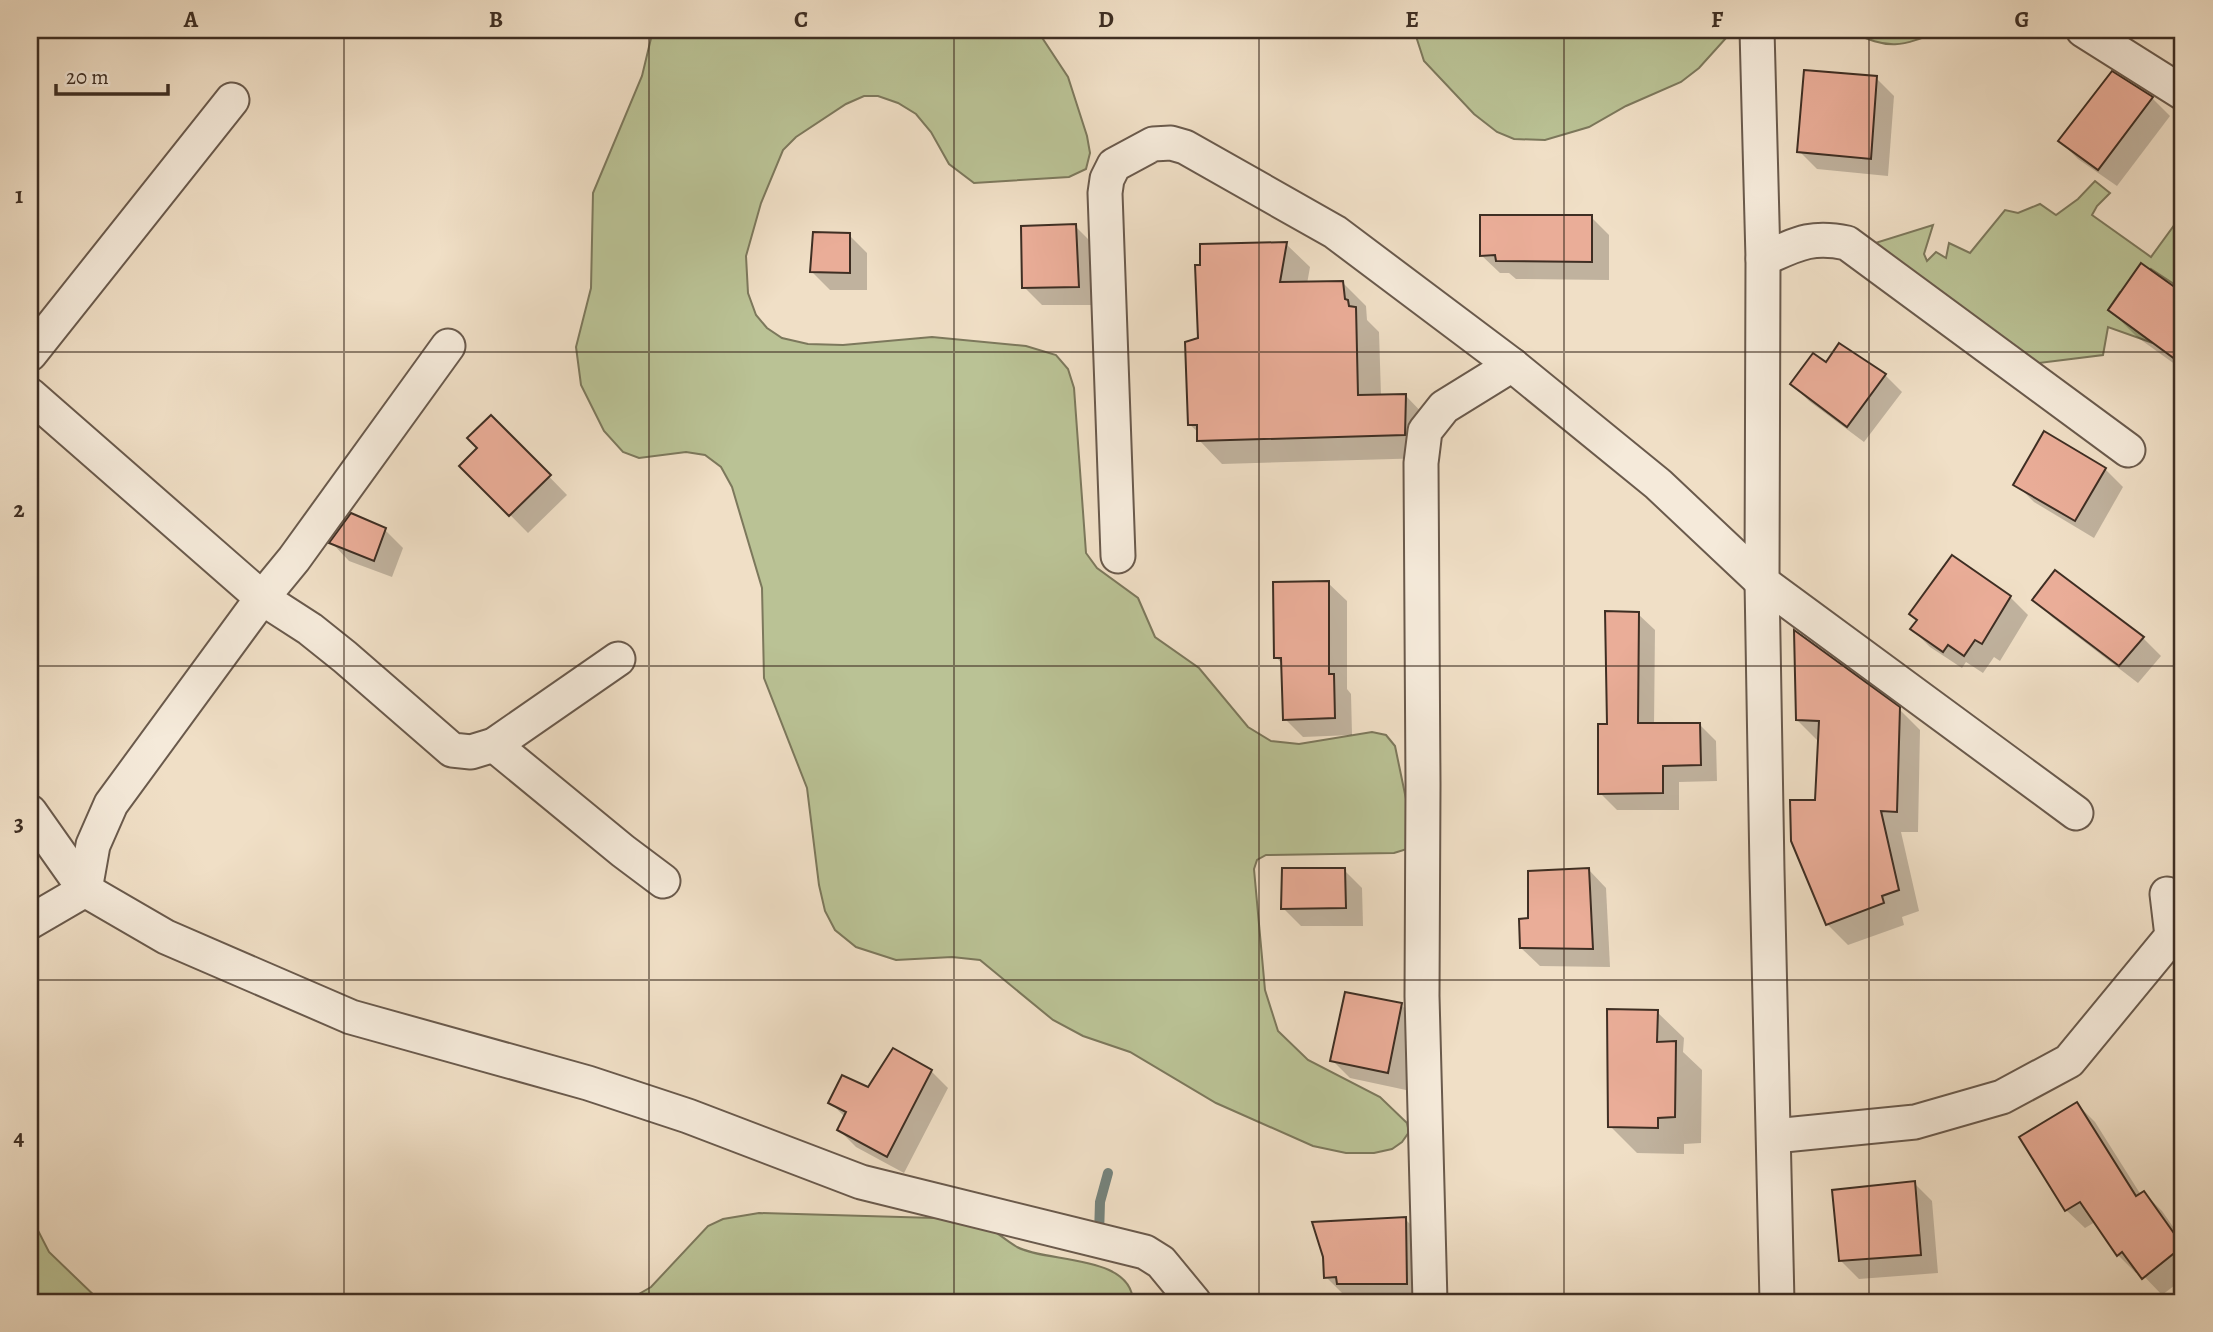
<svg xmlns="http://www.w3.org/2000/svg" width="2213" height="1332" font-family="Alegreya,serif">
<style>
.green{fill:#bac295;stroke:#7c785c;stroke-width:2}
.shadow{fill:#0003}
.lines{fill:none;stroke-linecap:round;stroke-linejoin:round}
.stream{stroke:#75837c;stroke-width:10}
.building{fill:#eaad98;stroke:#3e2e23;stroke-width:2}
.minor-casing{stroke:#6a5a4c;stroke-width:37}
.minor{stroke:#f5eada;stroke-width:33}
.grid{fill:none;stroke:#3e2e23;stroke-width:2;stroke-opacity:0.55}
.neatline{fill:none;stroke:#3e2e23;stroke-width:2.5}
.grid-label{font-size:23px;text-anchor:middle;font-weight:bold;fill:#3e2e23}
</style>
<rect width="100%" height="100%" fill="#f0dfc6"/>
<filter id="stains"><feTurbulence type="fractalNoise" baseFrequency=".00286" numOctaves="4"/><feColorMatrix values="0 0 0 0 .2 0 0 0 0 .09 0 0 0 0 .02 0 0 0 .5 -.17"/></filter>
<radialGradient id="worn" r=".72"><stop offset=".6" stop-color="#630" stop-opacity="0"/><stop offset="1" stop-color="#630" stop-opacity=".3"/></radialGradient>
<g class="green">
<polygon points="653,30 1037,30 1068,77 1087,136 1090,153 1086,169 1069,177 974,183 949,164 931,132 916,114 898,103 878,96 864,96 846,104 796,137 783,150 761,203 746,256 748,293 756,315 767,328 782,338 808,344 843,345 932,337 1026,346 1056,355 1068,369 1074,388 1086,553 1097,568 1138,598 1155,637 1199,668 1248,727 1271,741 1299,744 1372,732 1386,735 1395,746 1411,823 1407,849 1394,853 1266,855 1257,860 1254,869 1265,990 1278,1031 1308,1060 1380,1097 1407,1123 1409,1132 1402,1142 1392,1149 1374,1153 1346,1153 1313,1146 1216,1103 1130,1052 1083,1036 1053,1020 980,960 952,957 896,960 856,947 835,930 825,911 819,885 807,788 764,678 762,588 732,487 721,467 705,455 686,452 639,458 623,452 604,431 581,385 576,347 591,288 593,193 642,76"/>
<polygon points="1414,30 1735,30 1726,38 1699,68 1681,82 1626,106 1589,127 1545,140 1514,139 1497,132 1474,114 1424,61"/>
<path d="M1848 30H1942C1900 47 1890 51 1848 30Z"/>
<polygon points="2095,181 2110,193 2097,206 2092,215 2151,257 2183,213 2183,290 2151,269 2144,285 2120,292 2108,310 2153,343 2108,327 2103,355 2039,363 1856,249 1933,225 1924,254 1927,261 1936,252 1946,258 1949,243 1970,253 2005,210 2018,213 2040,204 2056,215 2078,199"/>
<path d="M759 1213 970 1219C989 1224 1000 1237 1017 1247 1046 1263 1132 1254 1133 1302H625L651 1287 708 1226 723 1219Z"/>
<polygon points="30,1215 49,1252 101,1302 30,1302"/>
</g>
<g class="shadow">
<polygon points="2112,73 2152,98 2170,116 2117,186 2078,159 2060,141"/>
<polygon points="1876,78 1894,96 1888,176 1817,169 1799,151"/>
<polygon points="1591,217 1609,235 1609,280 1516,279 1509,273 1500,273 1481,255"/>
<polygon points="1075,226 1093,244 1096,305 1042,305 1024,287"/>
<polygon points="849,235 867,253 867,290 830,290 812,272"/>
<polygon points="1286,244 1310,267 1307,284 1343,283 1366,306 1367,320 1379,332 1381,396 1406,396 1429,420 1428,458 1222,464 1199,440 1199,433 1189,424 1200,340"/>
<polygon points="2142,265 2183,295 2183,370 2137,337 2110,310"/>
<polygon points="1839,346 1885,375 1902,392 1864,442 1809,401 1792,384 1827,364"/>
<polygon points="491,417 567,495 528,533 462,466 480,448"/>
<polygon points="2105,469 2123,487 2094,538 2034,502 2016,484"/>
<polygon points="385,530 403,548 392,577 349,561 332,543"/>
<polygon points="1328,583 1347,601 1347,689 1351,694 1352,735 1303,737 1285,719 1283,665 1276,657"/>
<polygon points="2010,597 2028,615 2000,661 1994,657 1983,673 1966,662 1962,668 1930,647 1912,629"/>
<polygon points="2034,599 2143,638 2161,656 2138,683 2052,617"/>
<polygon points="1638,614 1655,630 1654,725 1699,724 1716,741 1717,781 1679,782 1679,810 1617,810 1600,793 1608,726"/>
<polygon points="1898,708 1920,730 1918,832 1901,832 1919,911 1902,917 1904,925 1848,945 1827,924 1817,801 1819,742 1797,720"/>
<polygon points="1588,869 1606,888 1610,967 1540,966 1521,948 1530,920"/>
<polygon points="1344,870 1362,888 1363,926 1301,926 1283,908"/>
<polygon points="1401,1005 1420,1023 1406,1090 1350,1078 1332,1060"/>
<polygon points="1657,1012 1684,1038 1683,1052 1702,1070 1701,1143 1684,1144 1684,1154 1637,1153 1610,1126"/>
<polygon points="2183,1031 2183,1090 2177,1083"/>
<polygon points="931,1071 948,1088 904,1173 856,1147 839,1130 845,1117 830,1102"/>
<polygon points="2077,1104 2095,1122 2141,1195 2144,1193 2162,1211 2183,1241 2183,1279 2162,1295 2139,1271 2136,1273 2118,1255 2095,1222 2085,1228 2066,1210 2022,1138"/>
<polygon points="1914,1183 1932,1201 1938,1273 1859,1279 1841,1261"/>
<polygon points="1405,1219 1423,1237 1425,1301 1356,1302 1350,1295 1344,1295 1326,1277"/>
</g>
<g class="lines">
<polyline class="stream" points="1099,1235 1100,1202 1108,1173"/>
</g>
<g class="building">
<polygon points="1804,70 1877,76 1871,159 1797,152"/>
<polygon points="2112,71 2153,97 2098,170 2058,141"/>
<polygon points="1480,215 1592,215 1592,262 1496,261 1495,255 1480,256"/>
<polygon points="1076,224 1079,287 1022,288 1021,226"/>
<polygon points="813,232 850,233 850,273 810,272"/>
<polygon points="1287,242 1280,282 1343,281 1345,299 1348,300 1349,306 1356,307 1358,395 1406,394 1405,435 1197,441 1197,425 1188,425 1185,342 1198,338 1195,265 1200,265 1200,244"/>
<polygon points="2141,263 2183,293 2183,365 2108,310"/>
<polygon points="1839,343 1886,374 1847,427 1790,384 1813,353 1826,362"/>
<polygon points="491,415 551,475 509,516 459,466 477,448 467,438"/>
<polygon points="2044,431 2106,468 2075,521 2013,485"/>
<polygon points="351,513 386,528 374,561 329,543"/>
<polygon points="1952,555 2011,596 1982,644 1975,640 1964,656 1948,645 1943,652 1910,629 1917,620 1909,614"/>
<polygon points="2055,570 2144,637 2119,666 2032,600"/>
<polygon points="1329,581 1329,674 1334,674 1335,718 1283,720 1281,658 1274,658 1273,582"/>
<polygon points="1605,611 1639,612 1638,723 1700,723 1701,765 1663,766 1663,793 1598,794 1598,724 1607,724"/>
<polygon points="1794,630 1900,707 1897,812 1881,811 1899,890 1882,896 1884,903 1826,925 1791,841 1790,800 1815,800 1819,721 1796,720"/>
<polygon points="1282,868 1345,868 1346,908 1281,909"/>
<polygon points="1589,868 1593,949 1520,948 1519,919 1528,918 1528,871"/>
<polygon points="1345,992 1402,1003 1388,1073 1330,1061"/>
<polygon points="1607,1009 1658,1010 1657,1042 1676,1041 1675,1117 1658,1118 1658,1128 1608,1127"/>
<polygon points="893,1048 932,1070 887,1157 837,1130 846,1112 828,1103 842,1075 868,1087"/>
<polygon points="2077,1102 2136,1196 2144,1191 2183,1246 2142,1279 2122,1252 2117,1256 2080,1202 2065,1211 2019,1137"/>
<polygon points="1915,1181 1921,1255 1839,1261 1832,1190"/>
<polygon points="1406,1217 1407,1284 1337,1284 1336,1277 1324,1278 1323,1257 1312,1222"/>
</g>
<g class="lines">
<g class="minor-casing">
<g id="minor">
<polyline points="1757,30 1763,259 1762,582 1767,870 1777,1302"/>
<polyline points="2083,30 2183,93"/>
<path d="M1763 259C1795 245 1810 235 1847 243L2128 450"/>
<polyline points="30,354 232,100"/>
<polyline points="30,395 262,598 310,629 345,657 452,750 471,752 494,745 618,659"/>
<polyline points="1118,556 1105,193 1107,179 1114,165 1153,144 1171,143 1185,147 1335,232 1512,365 1658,484 1762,582 2076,813"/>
<polyline points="494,745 623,851 663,881"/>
<polyline points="30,812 85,890 166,937 351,1017 588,1083 688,1116 861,1182 1145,1252 1161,1262 1194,1302"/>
<polyline points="30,922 85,890 93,845 111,804 262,598 294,559 448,346"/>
<polyline points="1774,1136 1915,1122 2002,1097 2069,1061 2172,936 2167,894"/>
<polyline points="1430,1302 1422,996 1423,785 1421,463 1425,431 1444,407 1512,365"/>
</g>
</g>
<use href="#minor" class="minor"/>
</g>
<path class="grid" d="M344 30V1302M649 30V1302M954 30V1302M1259 30V1302M1564 30V1302M1869 30V1302M30 352H2183M30 666H2183M30 980H2183"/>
<rect width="2213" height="1332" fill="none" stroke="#f0dfc6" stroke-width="77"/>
<path d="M56 84v10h112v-10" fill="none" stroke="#3e2e23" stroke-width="3.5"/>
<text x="66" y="84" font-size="21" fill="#3e2e23" stroke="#f5eada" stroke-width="5" paint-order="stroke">20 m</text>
<rect x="38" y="38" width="2136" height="1256" class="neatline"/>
<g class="grid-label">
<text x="191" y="27">A</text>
<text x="496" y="27">B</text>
<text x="801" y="27">C</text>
<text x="1106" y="27">D</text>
<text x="1412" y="27">E</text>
<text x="1717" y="27">F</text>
<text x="2022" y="27">G</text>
<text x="19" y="203">1</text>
<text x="19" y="517">2</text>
<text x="19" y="831">3</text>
<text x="19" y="1145">4</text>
</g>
<rect width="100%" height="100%" filter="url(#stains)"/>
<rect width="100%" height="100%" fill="url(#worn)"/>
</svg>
